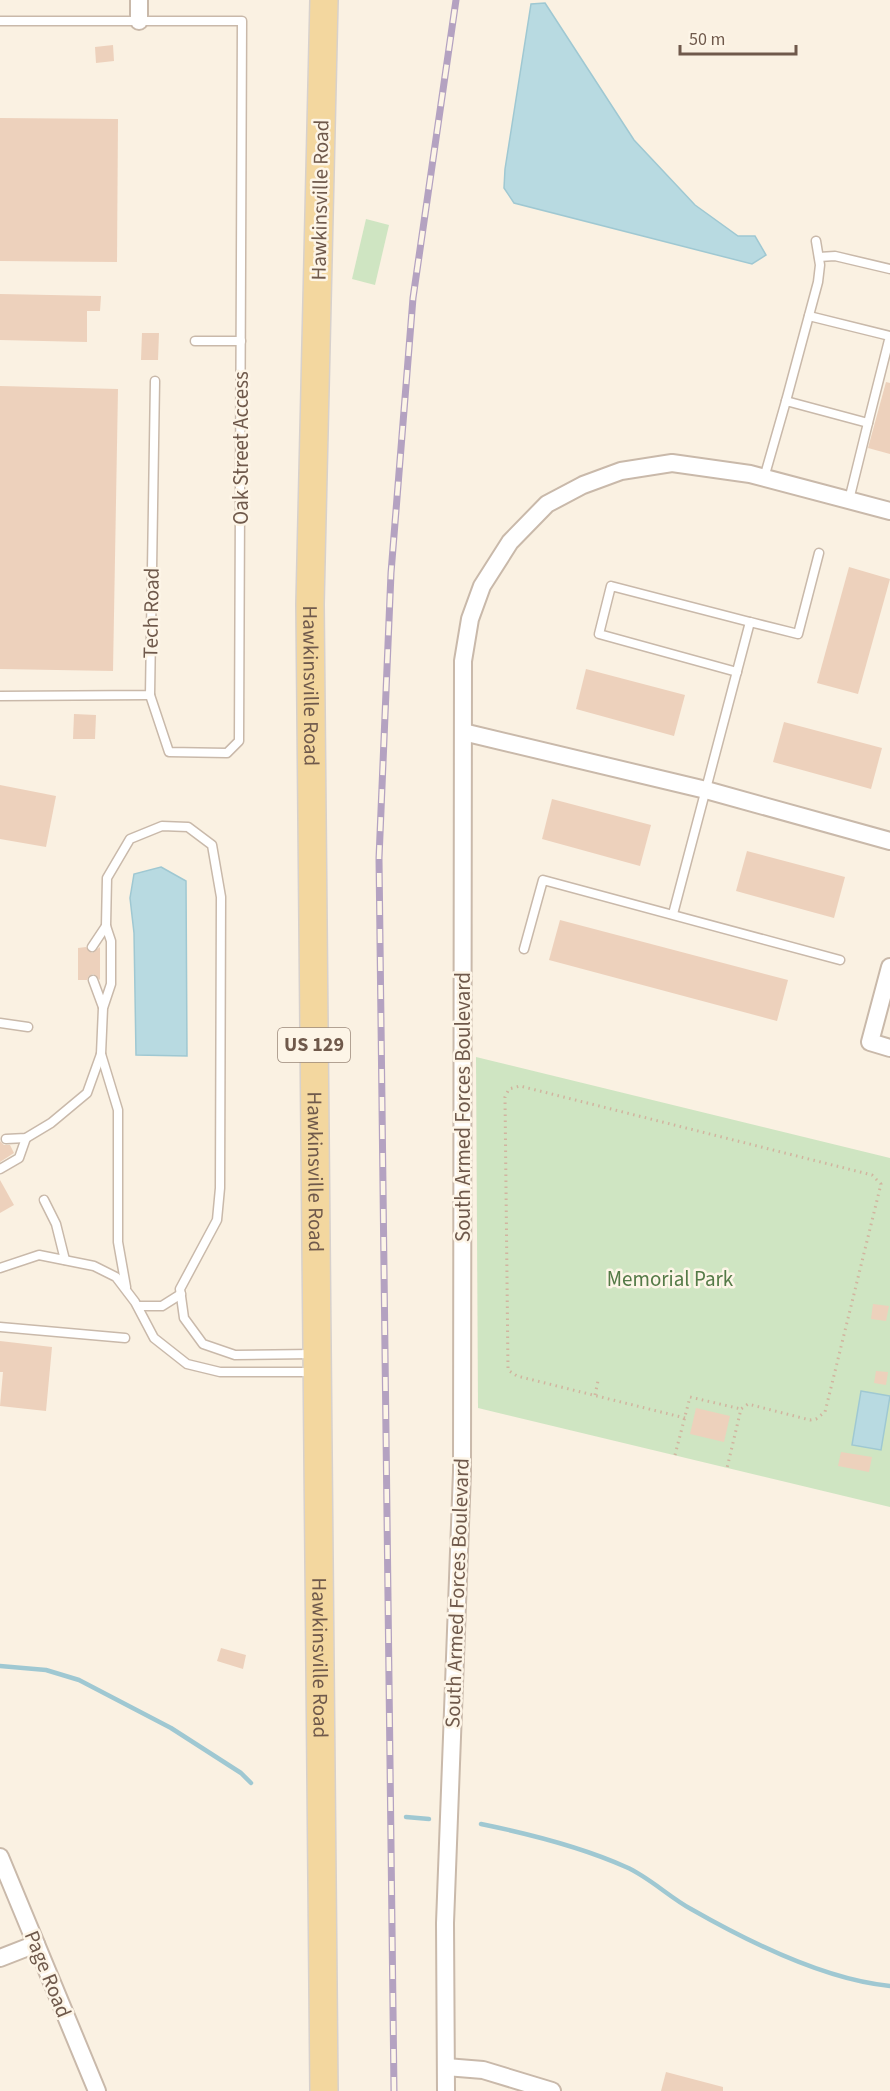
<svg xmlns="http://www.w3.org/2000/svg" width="890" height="2091" font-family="'Source Sans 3',sans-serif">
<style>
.green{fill:#cfe5c2}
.water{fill:#b8dae1;stroke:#9fc8d2;stroke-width:1.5}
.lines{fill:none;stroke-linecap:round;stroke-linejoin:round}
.stream{stroke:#9fc8d2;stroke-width:4.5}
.building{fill:#edd1bc}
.lane-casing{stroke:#c9b9aa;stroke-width:11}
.street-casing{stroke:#c9b9aa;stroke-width:20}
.primary-casing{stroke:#d7d1cd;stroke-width:30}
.path{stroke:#d1b49f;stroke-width:3;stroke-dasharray:1.5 4.5;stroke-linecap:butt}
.lane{stroke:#fff;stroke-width:8}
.street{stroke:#fff;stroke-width:16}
.primary{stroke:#f3d79f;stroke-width:27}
.rail-casing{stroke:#b4a2c1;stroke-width:7}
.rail{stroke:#fdf5e7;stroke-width:4.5;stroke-dasharray:14;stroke-linecap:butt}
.labels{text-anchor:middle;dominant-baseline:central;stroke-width:5;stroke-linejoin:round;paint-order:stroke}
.shield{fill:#fdf5e7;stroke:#9a887a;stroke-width:1.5}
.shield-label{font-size:20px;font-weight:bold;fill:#6f594b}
.street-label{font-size:21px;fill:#6f594b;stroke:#fdf5e7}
.park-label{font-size:21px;fill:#547a47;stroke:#fdf5e7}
</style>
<rect width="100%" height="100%" fill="#faf1e2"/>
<g class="green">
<polygon points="366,219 389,225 375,285 352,279"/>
<polygon points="476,1057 890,1158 890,1507 478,1408"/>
</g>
<g class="water">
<polygon points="545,3 634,140 695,205 738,236 755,236 766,255 752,264 514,203 504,188 505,169 531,4"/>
<polygon points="161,867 186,881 187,1056 136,1055 134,933 130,898 134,874"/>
<polygon points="861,1391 890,1396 881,1450 852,1445"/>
</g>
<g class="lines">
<g class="stream">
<polyline points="0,1666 46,1670 79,1680 171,1728 241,1773 251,1783"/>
<polyline points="406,1817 429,1819"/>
<path d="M481 1824C525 1833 584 1848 626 1867 649 1877 669 1897 691 1909 747 1941 826 1980 890 1986"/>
</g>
</g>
<g class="building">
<polygon points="113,45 114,61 96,63 95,47"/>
<polygon points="0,118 118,119 117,262 0,261"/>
<polygon points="0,294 101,296 100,311 87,311 87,342 0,340"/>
<polygon points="142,333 159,333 158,360 141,360"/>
<polygon points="886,382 890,383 890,454 868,448"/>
<polygon points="0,386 118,389 113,671 0,669"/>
<polygon points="849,567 890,579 858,694 817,683"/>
<polygon points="586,669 685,695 674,736 576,709"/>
<polygon points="74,714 96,715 95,739 73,739"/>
<polygon points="784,722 882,748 871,789 773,762"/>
<polygon points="0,785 56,796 46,847 0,839"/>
<polygon points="552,799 651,825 640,866 542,839"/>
<polygon points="747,851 845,877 834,918 736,891"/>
<polygon points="560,920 788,980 777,1021 549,960"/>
<polygon points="86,947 92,953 100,947 100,980 93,974 89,976 87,980 78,980 78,948"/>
<polygon points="0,1141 4,1145 10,1145 14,1153 0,1162"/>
<polygon points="0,1180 14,1205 0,1213"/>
<polygon points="873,1304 889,1306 886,1321 871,1319"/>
<polygon points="0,1341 52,1347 46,1411 0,1406 3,1372 0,1372"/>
<polygon points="876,1371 888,1372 886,1385 874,1383"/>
<polygon points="696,1408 730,1416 724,1442 690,1434"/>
<polygon points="841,1452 872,1457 869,1472 838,1466"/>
<polygon points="221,1648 246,1655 243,1669 217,1661"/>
<polygon points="666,2072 723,2087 723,2091 661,2091"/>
</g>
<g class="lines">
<g class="lane-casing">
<g id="lane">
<polyline points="0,21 242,21 239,741 227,753 169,752 150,695"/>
<polyline points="819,257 835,256 890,269"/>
<polyline points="809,316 890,336 868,423"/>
<polyline points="195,341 241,341"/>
<polyline points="786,401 818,282 820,265 816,241"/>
<polyline points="764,478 786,401 868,423 849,500"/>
<polyline points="737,672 599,634 611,586 750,622"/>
<polyline points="0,696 150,695 155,381"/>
<polyline points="673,914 750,622 798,634 819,553"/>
<polyline points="92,947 106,926"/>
<polyline points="524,949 543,880 840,960"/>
<polyline points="93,980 103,1007"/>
<polyline points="0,1023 28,1027"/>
<polyline points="101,1054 118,1110 118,1242 126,1287"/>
<polyline points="6,1139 26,1138 51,1123 87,1093 101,1054 103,1008 111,984 111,941 106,926 107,878 130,839 162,826 188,827 212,845 221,897 220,1188 217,1220 180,1289 184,1318 203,1344 235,1355 314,1354"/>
<polyline points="0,1169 19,1158 26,1138"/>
<polyline points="44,1200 56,1224 65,1260"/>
<polyline points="0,1268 39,1255 94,1266 116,1277 135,1302 154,1338 187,1364 220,1372 313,1372"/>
<polyline points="138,1306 162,1306 181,1294"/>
<polyline points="0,1327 125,1338"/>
</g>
</g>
<g class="street-casing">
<g id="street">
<polyline points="139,21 139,0"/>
<polyline points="463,732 706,790 890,841"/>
<polyline points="890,967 870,1042 890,1048"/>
<polyline points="0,1857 97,2091"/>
<polyline points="0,1958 36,1944"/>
<polyline points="446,2067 483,2070 552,2091"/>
<polyline points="446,2091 445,1923 462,1472 463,661 470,619 482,586 510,542 547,504 583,485 621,471 672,463 750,474 890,511"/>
</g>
</g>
<g class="primary-casing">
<g id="primary">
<path id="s1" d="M324 0 310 604 324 2091"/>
</g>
</g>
<g class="path">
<polyline points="595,1395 598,1381"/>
<polyline points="685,1418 517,1376 508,1370 505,1097 509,1089 520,1086 872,1175 881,1184 825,1412 816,1419 810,1420 748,1404 741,1409 727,1468"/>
<polyline points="675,1455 690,1397 741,1409"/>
</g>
<use href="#lane" class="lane"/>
<use href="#street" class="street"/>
<use href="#primary" class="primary"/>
<g class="rail-casing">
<polyline id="rail" points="394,2091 379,858 391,573 413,298 456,0"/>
</g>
<use href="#rail" class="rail"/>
</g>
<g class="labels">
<rect class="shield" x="278" y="1028" width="72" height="34" rx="4.5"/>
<g class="shield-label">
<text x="314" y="1045">US 129</text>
</g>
<g class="street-label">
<text transform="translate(320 200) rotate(-89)">Hawkinsville Road</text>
<text transform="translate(241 448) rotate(-90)">Oak Street Access</text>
<text transform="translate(151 613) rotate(-89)">Tech Road</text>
<text stroke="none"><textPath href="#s1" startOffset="686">Hawkinsville Road</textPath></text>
<text transform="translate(463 1107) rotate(-90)">South Armed Forces Boulevard</text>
<text stroke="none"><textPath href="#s1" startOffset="1172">Hawkinsville Road</textPath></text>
<text transform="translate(457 1593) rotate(-88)">South Armed Forces Boulevard</text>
<text stroke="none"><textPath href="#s1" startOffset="1658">Hawkinsville Road</textPath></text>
<text transform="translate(48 1974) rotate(68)">Page Road</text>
</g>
<g class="park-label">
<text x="670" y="1279">Memorial Park</text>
</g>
</g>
<path d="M680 45v9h116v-9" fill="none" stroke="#6f594b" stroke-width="3"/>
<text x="689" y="45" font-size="18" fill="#6f594b" stroke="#fdf5e7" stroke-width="4.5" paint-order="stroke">50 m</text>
</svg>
